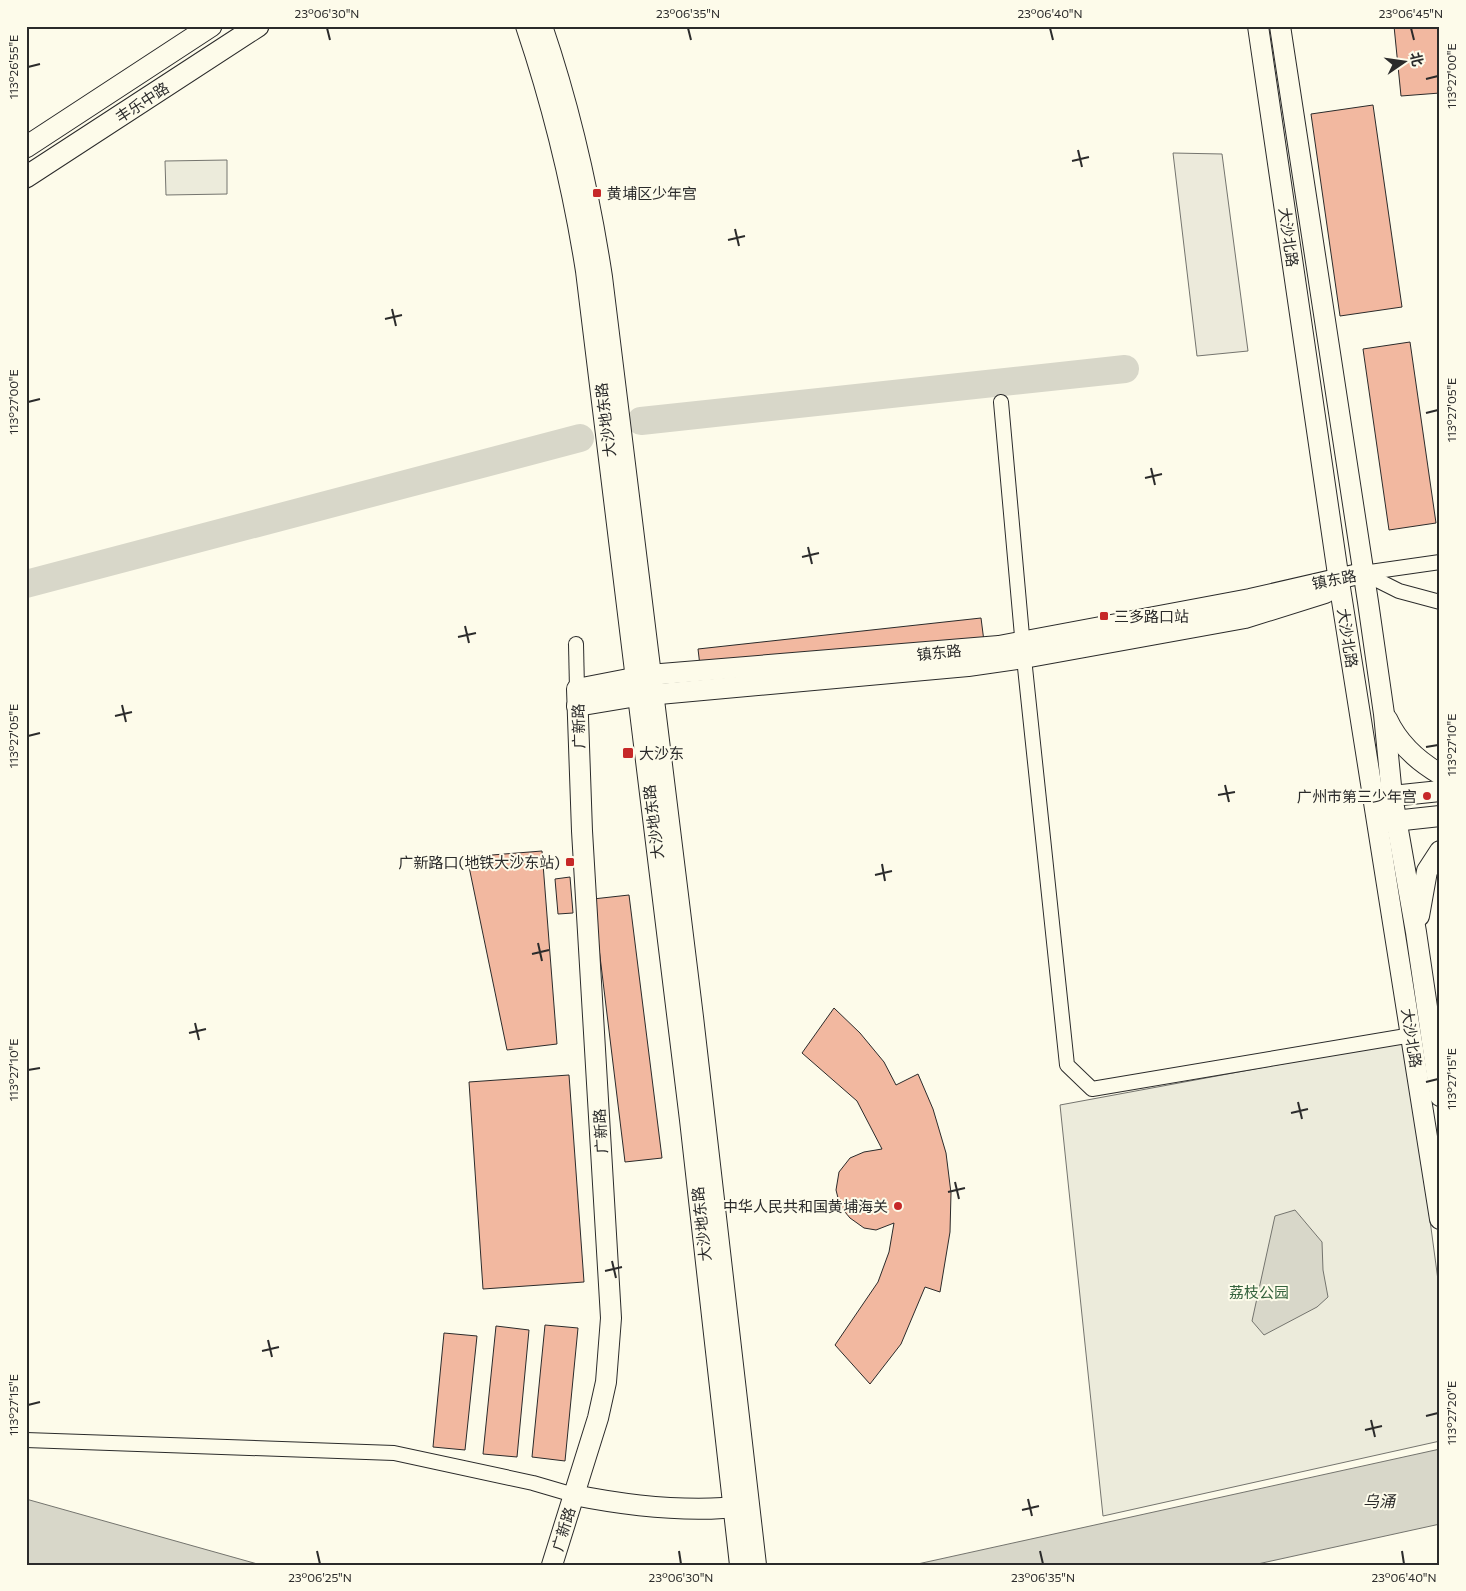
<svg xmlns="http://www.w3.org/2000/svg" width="1466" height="1591" font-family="Commissioner,'Noto Sans SC',sans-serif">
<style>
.green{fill:#ecebdb;stroke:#74746e}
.parking{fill:#eceadb;stroke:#74746e}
.water{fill:#d8d7c9;stroke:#74746e}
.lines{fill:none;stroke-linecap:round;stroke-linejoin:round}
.river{stroke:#d8d7c9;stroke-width:28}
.building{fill:#f2b8a0;stroke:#2b2b2b}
.street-casing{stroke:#2b2b2b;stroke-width:16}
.secondary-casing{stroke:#2b2b2b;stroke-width:22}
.primary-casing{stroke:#2b2b2b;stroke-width:23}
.street{stroke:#fdfbea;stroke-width:14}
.secondary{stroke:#fdfbea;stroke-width:20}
.primary{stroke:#fdfbea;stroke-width:21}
.ticks{fill:none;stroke:#2b2b2b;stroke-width:2}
.poi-dot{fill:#c62828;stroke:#fdfbea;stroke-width:2}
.labels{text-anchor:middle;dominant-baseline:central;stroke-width:4;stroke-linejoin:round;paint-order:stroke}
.street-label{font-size:15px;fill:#2b2b2b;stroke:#fdfbea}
.poi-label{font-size:15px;fill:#2b2b2b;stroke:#fdfbea;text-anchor:start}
.park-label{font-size:15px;fill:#34623c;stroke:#fdfbea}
.water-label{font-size:16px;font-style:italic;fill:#2b2b2b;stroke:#fdfbea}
.neatline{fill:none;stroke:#2b2b2b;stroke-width:2}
.ticks-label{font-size:12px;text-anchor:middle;fill:#2b2b2b}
</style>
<rect width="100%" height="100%" fill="#fdfbea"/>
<g class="green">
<polygon points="227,160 227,194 166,195 165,161"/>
<polygon points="1406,1041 1440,1295 1440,1441 1103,1516 1060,1105"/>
</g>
<polygon class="parking" points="1173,153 1222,154 1248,351 1197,356"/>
<g class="water">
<polygon points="1295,1210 1322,1242 1323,1270 1328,1297 1317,1307 1264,1335 1252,1321 1275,1216"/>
<polygon points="1440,1449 1440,1524 1253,1565 913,1565"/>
<polygon points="26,1499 261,1565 26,1565"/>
</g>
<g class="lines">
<g class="river">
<polyline points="641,421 1125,369"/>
<polyline points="26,584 580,438"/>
</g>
</g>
<g class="building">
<polygon points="1394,26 1440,26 1440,93 1401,96"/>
<polygon points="1373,105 1402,307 1340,316 1311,114"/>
<polygon points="1410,342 1436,523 1389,530 1363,349"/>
<polygon points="981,618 986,657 703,691 698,649"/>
<polygon points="542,851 557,1044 507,1050 467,857"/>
<polygon points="570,877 573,913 558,914 555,879"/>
<polygon points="629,895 662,1158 625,1162 593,899"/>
<polygon points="834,1008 860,1033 884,1062 896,1085 918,1074 933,1109 946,1153 951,1193 950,1232 940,1292 925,1287 901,1344 870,1384 835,1345 878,1282 889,1252 894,1223 876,1230 864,1228 850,1218 840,1206 836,1190 839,1172 850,1158 864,1152 882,1149 857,1101 802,1053"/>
<polygon points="569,1075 584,1282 483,1289 469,1082"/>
<polygon points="545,1325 578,1328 565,1461 532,1457"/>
<polygon points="496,1326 529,1330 517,1457 483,1454"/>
<polygon points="444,1333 477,1336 465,1450 433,1447"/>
</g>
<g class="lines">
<g class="street-casing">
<g id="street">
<polyline points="1001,402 1024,658 1067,1065 1092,1089 1412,1035"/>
<polyline points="1363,573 1399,591 1440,602"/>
<polyline points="1363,573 1440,562"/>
<polyline points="576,644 577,689"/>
<polyline points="26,1440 394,1453 533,1483 574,1495"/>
</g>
</g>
<g class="secondary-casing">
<g id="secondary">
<path d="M526 26C553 106 573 188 586 271L690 1120 740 1565"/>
<path d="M542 26C570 108 589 192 602 277L693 1017 756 1565"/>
<polyline points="1258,26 1340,588 1440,1219"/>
<polyline points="1280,26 1368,602 1384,714 1392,796 1416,932 1440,1096"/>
<polyline points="577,706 637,696 968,666 1024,658 1245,618 1325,593"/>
<path d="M1387 719C1398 743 1416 760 1440 774"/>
<polyline points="1386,808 1392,796 1440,791"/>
<polyline points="1385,822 1440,816"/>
<polyline points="1419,916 1427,871 1440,851"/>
<path d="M574 1495C629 1506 689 1513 746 1506"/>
<polyline points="552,1565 598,1418 606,1382 611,1318 582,831 577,689 649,675 999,646 1250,599 1363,573"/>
</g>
</g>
<g class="primary-casing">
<g id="primary">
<polyline points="26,147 211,26"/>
<polyline points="26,177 258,26"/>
</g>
</g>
<use href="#street" class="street"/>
<use href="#secondary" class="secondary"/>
<use href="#primary" class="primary"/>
</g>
<path class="ticks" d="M327 28 330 40M688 28 691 40M1050 28 1053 40M1411 28 1414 40M28 67 40 64M1426 79 1438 76M1078 150 1082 167M1072 161 1089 157M735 229 739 246M728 240 745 236M392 309 396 326M385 319 402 315M28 402 40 399M1426 413 1438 410M1151 468 1155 485M1145 478 1162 474M808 547 812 564M802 557 819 553M465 626 469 643M458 637 476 633M122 705 126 722M115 716 132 712M28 736 40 733M1426 747 1438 745M1225 785 1229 802M1218 795 1235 792M882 864 885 881M875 875 892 871M538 943 542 961M532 954 549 950M195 1023 199 1040M189 1033 206 1029M28 1070 40 1068M1426 1082 1438 1079M1298 1102 1302 1119M1291 1113 1308 1109M955 1182 959 1199M948 1192 965 1188M612 1261 616 1278M605 1271 622 1267M268 1340 272 1357M262 1351 279 1347M28 1405 40 1402M1426 1416 1438 1413M1371 1420 1375 1437M1365 1430 1382 1426M1028 1499 1032 1516M1022 1510 1039 1506M317 1551 320 1564M679 1551 681 1564M1040 1551 1043 1564M1402 1551 1404 1564"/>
<g class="poi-dot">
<rect x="592" y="188" width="10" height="10" rx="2.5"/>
<rect x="1099" y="611" width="10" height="10" rx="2.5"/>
<rect x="622" y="747" width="12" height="12" rx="2.5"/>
<circle cx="1427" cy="796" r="5"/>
<rect x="565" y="857" width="10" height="10" rx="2.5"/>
<circle cx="898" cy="1206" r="5"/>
</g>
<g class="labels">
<g class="street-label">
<text transform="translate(142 102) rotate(-33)">丰乐中路</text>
<text transform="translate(1289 237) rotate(82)">大沙北路</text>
<text transform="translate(605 420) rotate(-97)">大沙地东路</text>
<text transform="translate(1334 579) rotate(-11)">镇东路</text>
<text transform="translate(1348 638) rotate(81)">大沙北路</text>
<text transform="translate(939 652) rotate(-6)">镇东路</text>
<text transform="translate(578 726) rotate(-91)">广新路</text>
<text transform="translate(653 822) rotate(-97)">大沙地东路</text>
<text transform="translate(1412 1038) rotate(81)">大沙北路</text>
<text transform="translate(600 1131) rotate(-93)">广新路</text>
<text transform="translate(701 1224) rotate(-96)">大沙地东路</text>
<text transform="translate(563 1529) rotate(-73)">广新路</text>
</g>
<g class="poi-label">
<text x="607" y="193">黄埔区少年宫</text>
<text x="1114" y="616">三多路口站</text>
<text x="639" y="753">大沙东</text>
<text x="1417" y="796" text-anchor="end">广州市第三少年宫</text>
<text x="560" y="862" text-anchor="end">广新路口(地铁大沙东站)</text>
<text x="888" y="1206" text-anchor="end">中华人民共和国黄埔海关</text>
</g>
<g class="park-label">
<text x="1259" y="1292">荔枝公园</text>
</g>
<g class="water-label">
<text x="1379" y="1500">乌涌</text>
</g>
</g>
<rect width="1466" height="1591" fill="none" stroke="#fdfbea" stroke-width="55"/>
<g transform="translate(1404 62) rotate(77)" stroke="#fdfbea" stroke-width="4" paint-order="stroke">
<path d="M0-4L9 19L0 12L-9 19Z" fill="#2b2b2b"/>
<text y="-8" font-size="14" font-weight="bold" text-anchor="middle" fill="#2b2b2b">北</text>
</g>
<rect x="28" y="28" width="1410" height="1536" class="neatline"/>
<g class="ticks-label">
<text x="327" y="18">23°06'30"N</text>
<text x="688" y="18">23°06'35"N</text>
<text x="1050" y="18">23°06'40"N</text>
<text x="1411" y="18">23°06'45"N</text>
<text transform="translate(14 67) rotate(-90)" y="4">113°26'55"E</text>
<text transform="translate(1452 76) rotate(-90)" y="4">113°27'00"E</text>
<text transform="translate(14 402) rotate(-90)" y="4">113°27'00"E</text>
<text transform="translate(1452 410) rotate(-90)" y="4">113°27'05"E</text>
<text transform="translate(14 736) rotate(-90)" y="4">113°27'05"E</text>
<text transform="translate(1452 745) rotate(-90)" y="4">113°27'10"E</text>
<text transform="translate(14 1070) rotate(-90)" y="4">113°27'10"E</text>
<text transform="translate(1452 1079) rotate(-90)" y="4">113°27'15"E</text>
<text transform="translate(14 1405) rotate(-90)" y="4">113°27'15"E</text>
<text transform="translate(1452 1413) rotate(-90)" y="4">113°27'20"E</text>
<text x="320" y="1582">23°06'25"N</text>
<text x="681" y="1582">23°06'30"N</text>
<text x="1043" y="1582">23°06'35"N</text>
<text x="1404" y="1582">23°06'40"N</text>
</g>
</svg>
